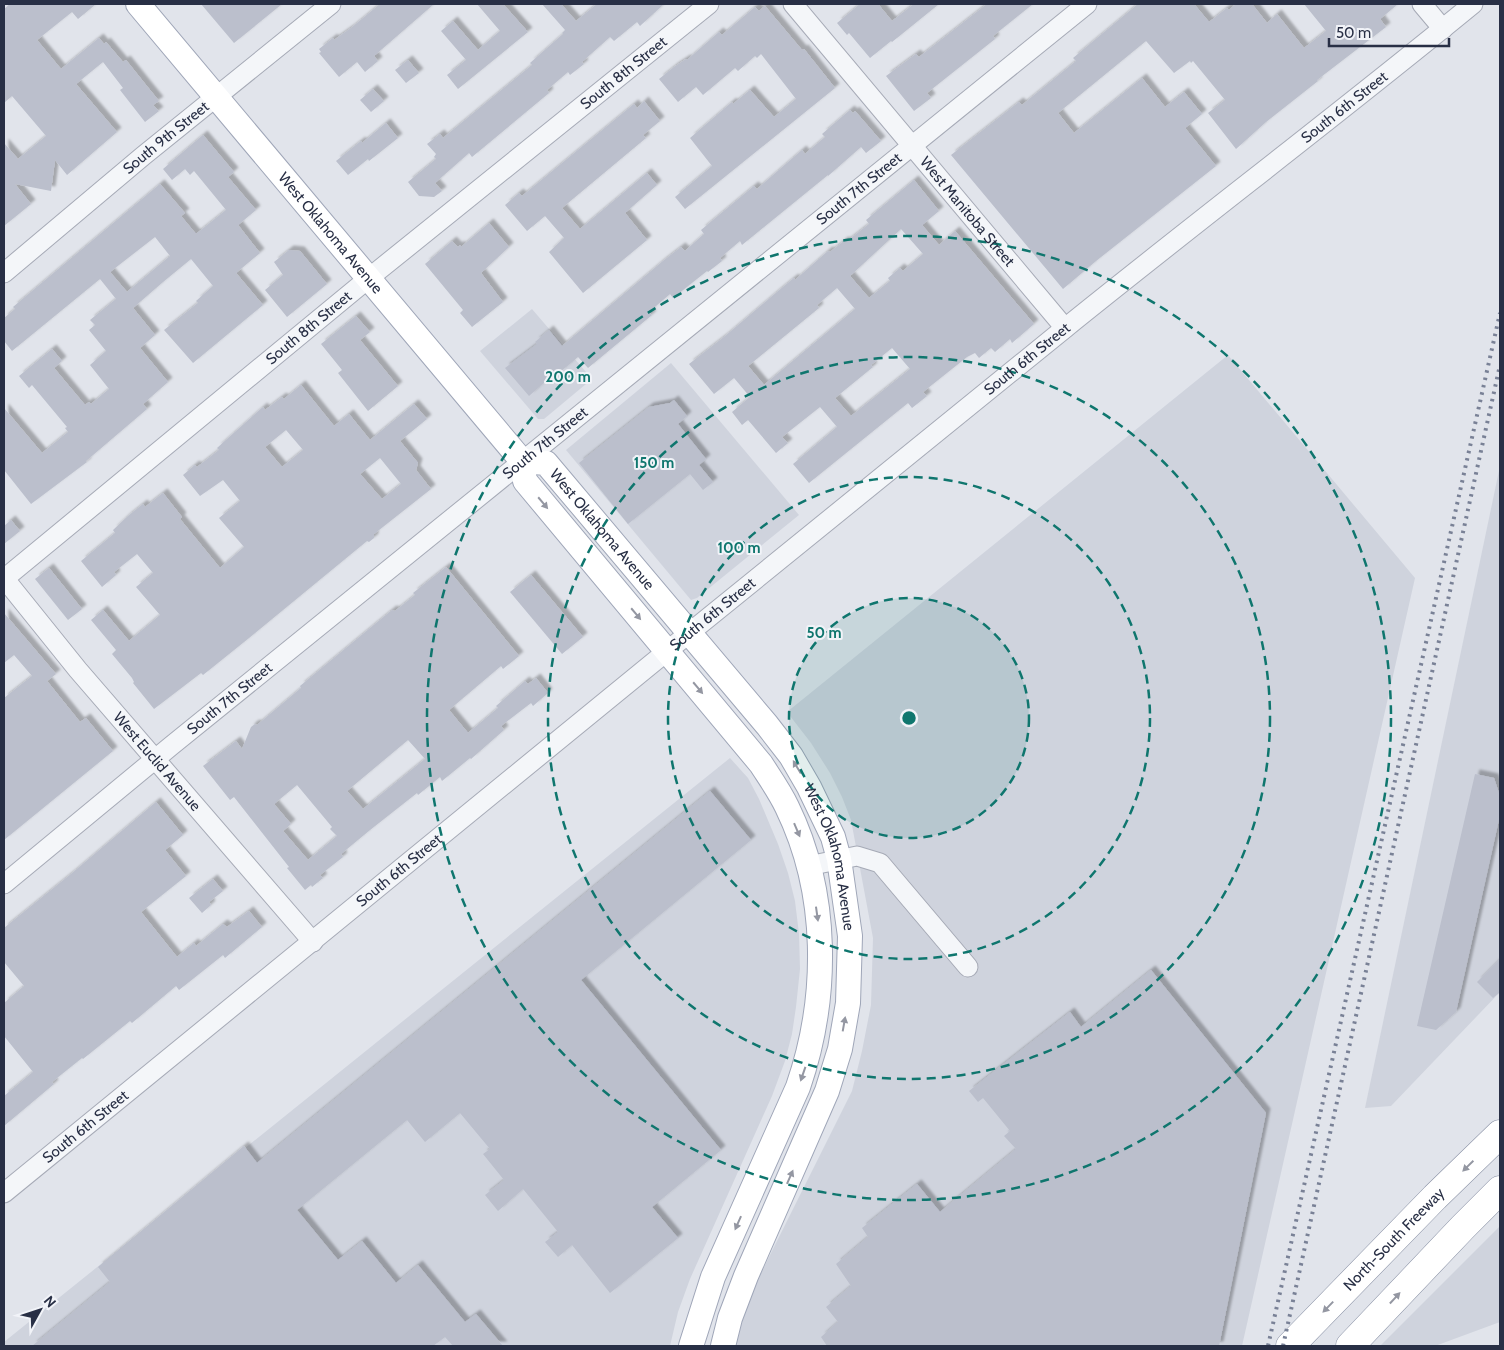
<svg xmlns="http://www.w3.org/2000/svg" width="1504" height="1350" font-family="Cabin,sans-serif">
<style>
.built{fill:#cfd3dd}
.building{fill:#bbbfcc;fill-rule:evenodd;filter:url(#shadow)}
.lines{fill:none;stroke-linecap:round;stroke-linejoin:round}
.minor-casing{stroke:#a6aab6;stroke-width:21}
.major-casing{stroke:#9fa6b8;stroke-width:26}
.highway-casing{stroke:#878fa3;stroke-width:29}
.minor{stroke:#f4f6f9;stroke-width:19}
.major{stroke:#fff;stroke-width:24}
.highway{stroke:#fff;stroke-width:28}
.rail{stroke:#798196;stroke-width:4;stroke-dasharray:2.5 5;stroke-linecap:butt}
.oneway{fill:#9497a2}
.ring{fill:none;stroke:#0f766e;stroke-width:2.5;stroke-dasharray:9 6}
.labels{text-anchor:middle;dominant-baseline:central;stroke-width:4;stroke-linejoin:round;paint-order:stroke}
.street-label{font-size:15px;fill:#282f45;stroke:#f1f3f8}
.centre{fill:#0f766e;stroke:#f1f3f8;stroke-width:2.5}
.ring-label{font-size:15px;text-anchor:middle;font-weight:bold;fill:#0f766e;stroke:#f1f3f8;stroke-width:4;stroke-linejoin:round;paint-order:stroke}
</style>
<defs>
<filter id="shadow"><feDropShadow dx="4.5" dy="-4.5" stdDeviation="1" flood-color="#0004"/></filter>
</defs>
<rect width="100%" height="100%" fill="#e1e4eb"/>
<g class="built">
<polygon points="532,309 592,379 544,419 538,419 480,351"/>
<polygon points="1228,355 1415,578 1242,1346 736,1346 742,1321 758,1279 852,1091 862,1051 871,1005 873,938 851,820 842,797 830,773 811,743 787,712"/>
<polygon points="671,363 799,515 697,598 691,600 566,450"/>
<polygon points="1500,466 1500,992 1391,1106 1365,1108"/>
<polygon points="730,758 748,778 759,799 778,844 788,873 795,901 799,934 800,969 796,1007 792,1034 785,1061 772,1096 690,1279 678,1312 670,1346 4,1346 4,1342"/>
<polygon points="1500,1226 1500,1322 1435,1346 1380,1346"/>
</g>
<g class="building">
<polygon points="10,4 96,4 78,19 72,12 37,40 61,69 99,38 104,44 106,42 123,62 126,60 146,85 159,101 153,105 159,111 145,122 120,90 123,88 103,62 76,84 117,132 67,175 55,160 51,191 15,184 31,204 4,226 4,143 18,159 46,136 12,96 4,103 4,9"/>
<polygon points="201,4 282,4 234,43"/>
<polygon points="380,4 434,4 374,56 378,61 365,72 357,62 339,77 319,53 321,52 319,49 333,38 334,40 351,28"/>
<polygon points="477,4 503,4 528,32 458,89 447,75 466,60 441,31 453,21 478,50 500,31"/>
<polygon points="542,4 561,4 576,21 597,4 664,4 640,26 637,22 614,41 610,37 582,62 584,64 570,75 568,72 547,90 549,93 472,157 469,153 435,183 442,191 434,197 419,196 408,182 436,159 434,157 436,154 427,144 440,134 443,138 532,65 530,63 563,34 562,33 565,30"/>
<polygon points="860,4 878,4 892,21 914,4 939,4 892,42 891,41 870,58 849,33 847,35 837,23"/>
<polygon points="987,4 1033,4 993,36 995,39 927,93 931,98 914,111 886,76 916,54 919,57"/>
<polygon points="1138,4 1194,4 1209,22 1227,8 1229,10 1236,4 1252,4 1267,23 1277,14 1304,48 1326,31 1304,4 1398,4 1380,19 1386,27 1317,80 1318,81 1266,122 1236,149 1208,113 1225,100 1193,61 1191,63 1190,61 1174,73 1146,41 1058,113 1074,133 1142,78 1165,107 1184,92 1202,114 1185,128 1216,166 1096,261 1063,289 951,155 1019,102 1022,105 1076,61 1073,58"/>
<polygon points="765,6 802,50 804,49 835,88 685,209 675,197 712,166 690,138 732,102 733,104 750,90 774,117 796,99 761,54 757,58 755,56 738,71 735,68 703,95 696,87 678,102 659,79 674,67 686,59 687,60 719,32 722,35 755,7 759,11"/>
<polygon points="408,60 419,73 406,83 395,70"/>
<polygon points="373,89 384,101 371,112 360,100"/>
<polygon points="644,101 660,121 643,135 646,138 562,208 580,229 647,173 657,185 625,213 647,240 583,293 549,252 564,238 545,216 527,231 505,205 519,193 522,196 634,104 637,108"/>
<polygon points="850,110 853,113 855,111 881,141 866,153 861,147 828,176 828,175 742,245 740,241 720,258 722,261 708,272 707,271 673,298 670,294 649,312 652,315 588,368 578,357 560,372 558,370 529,396 505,368 537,344 535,342 549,330 562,346 663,261 681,247 685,251 704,234 701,230 754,186 757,189 802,150 805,154 825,137 822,134"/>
<polygon points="386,123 398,138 369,161 368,159 348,175 336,161 361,141 362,143"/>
<path d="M203 135 234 172 228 177 256 210 238 225 260 253 236 273 263 305 193 363 164 330 198 303 196 301 213 286 191 259 163 282 133 308 155 335 140 348 168 382 143 404 147 409 86 461 87 462 31 504 4 470V408L42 453 68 432 65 428 67 427 32 385 29 388 19 376 52 349 62 361 54 368 85 405 89 402 91 404 109 389 90 365 106 351 89 330 95 325 90 320 116 299 100 279 12 351 4 341V318L15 309 13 307 160 184 185 213 181 216 196 234 226 210 194 171 190 175 185 169 172 180 163 169ZM155 237 170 256 127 292 110 272Z"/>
<path d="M914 180 939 211 922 225 939 245 955 231 1034 324 1012 343 1010 339 995 352 991 348 979 358 975 353 967 357 923 392 927 396 912 408 908 403 809 483 793 464 837 427 820 407 782 437 788 443 776 453 748 420 742 425 732 412 750 397 734 378 714 394 689 364 724 337 777 292 794 278 795 280 828 251 830 252 844 241 846 242 869 224 866 220ZM901 229 923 254 903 271 900 268 888 278 890 281 869 298 850 276ZM837 288 855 309 764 385 748 366 819 308 817 305ZM892 348 910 369 851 416 835 398 873 367 871 365Z"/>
<polygon points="489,223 509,247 481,273 503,302 472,327 460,313 463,310 425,264 452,241 458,247 460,245 461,247"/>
<polygon points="289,250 300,251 327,284 287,317 265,290 283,275 274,262"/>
<polygon points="356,316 370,332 360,340 398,386 368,411 338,373 342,370 321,344"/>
<path d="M301 385 334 426 349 414 370 440 414 404 427 419 400 441 418 463 416 470 431 489 374 534V538L369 542 367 541 249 638 203 675 201 673 154 709 133 683 134 682 132 678 112 654 116 650 91 620 103 610 129 641 160 615 136 587 153 573 137 554 114 572 116 575 102 587 81 561 115 533 113 530 128 516 143 504 145 507 163 493 182 517 180 519 220 568 244 547 219 518 240 501 223 480 200 496 183 475 195 465 197 467 219 450 217 448 263 407 265 410 282 397 284 399ZM286 430 303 450 282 467 265 447ZM380 458 401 484 382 499 360 474Z"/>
<polygon points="674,400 687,416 678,424 706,459 699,465 713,482 703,490 690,474 628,524 579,463 649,407 670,403"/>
<polygon points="11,520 20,531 4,544 4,526"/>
<path d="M446 567 519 656 503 669 501 666 449 710 468 733 498 708 496 706 525 681 528 684 536 678 548 693 533 706 531 703 501 726 504 730 471 759 470 758 442 781 440 777 418 795 417 793 370 830 341 854 343 857 320 875 323 878 312 887 311 885 305 890 287 868 289 867 234 797 230 800 203 766 236 741 242 749 251 727 255 724 257 725 301 688 300 686 392 610 395 611 415 595 413 593ZM408 740 425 759 363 809 347 791ZM297 785 332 827 330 829 337 836 308 860 283 831 291 824 274 804Z"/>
<polygon points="49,568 82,609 68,620 35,579"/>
<polygon points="531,575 583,637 562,654 510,592"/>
<polygon points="4,613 56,674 47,681 80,722 86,718 113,751 4,840 4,698 32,676 14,655 4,663"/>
<polygon points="1475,774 1494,778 1500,796 1500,815 1456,1012 1436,1030 1417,1026"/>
<polygon points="710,791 751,840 581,980 721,1150 652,1207 678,1238 610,1293 572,1245 558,1257 545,1242 558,1232 523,1189 498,1211 485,1195 504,1180 483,1154 490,1149 460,1113 425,1142 407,1120 297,1210 338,1260 362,1241 396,1283 418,1265 465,1322 476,1314 503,1346 453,1346 445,1337 433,1346 32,1346 110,1282 98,1267 244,1146 257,1163"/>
<polygon points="156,802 183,835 165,850 186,876 141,912 177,957 194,943 196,946 223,924 227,927 249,911 262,927 225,958 223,955 179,990 176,986 132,1023 130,1021 83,1059 82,1058 52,1082 54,1084 4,1126 4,1096 33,1072 4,1036 4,1003 24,986 4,962 4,928 71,874"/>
<polygon points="213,879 223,891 209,902 211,905 202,913 189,898"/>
<polygon points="1500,959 1500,992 1493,998 1477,982"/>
<polygon points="1151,970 1266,1113 1219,1346 827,1346 821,1337 838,1322 826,1307 851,1286 836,1264 868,1237 862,1228 917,1184 940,1212 1016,1149 1004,1136 1010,1131 983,1098 978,1102 969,1091 1070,1012 1081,1027"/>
</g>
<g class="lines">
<g class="minor-casing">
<g id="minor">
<path id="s1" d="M793 4 1065 328"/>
<polyline points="1422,4 1443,29"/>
<path id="s2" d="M4 273 143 156 331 4"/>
<path id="s3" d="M4 578 78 670 313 942"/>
<path id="s4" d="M4 579 369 278 709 4"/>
<polyline points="808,866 857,856 880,863 968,967"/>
<path id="s5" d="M4 884 171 746 1087 4"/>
<path id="s6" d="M4 1193C358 905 709 615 1064 329 1200 219 1339 114 1473 4"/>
</g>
</g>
<g class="major-casing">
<g id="major">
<path id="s7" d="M138 4 522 461 525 481 761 764C770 778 780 792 787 807 829 893 829 997 798 1087L713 1277 691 1346"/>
<path id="s8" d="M522 461 546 463 767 725 791 756 809 787 833 837 839 859 850 936 848 1003 840 1049 827 1091 746 1276 730 1318 723 1346"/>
</g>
</g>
<g class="highway-casing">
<g id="highway">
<path id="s9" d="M1290 1346 1435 1197 1500 1134"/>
<polyline points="1350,1346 1463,1227 1500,1190"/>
</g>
</g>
<use href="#minor" class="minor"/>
<use href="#major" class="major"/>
<use href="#highway" class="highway"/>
<g class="rail">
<polyline points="1268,1346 1500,313"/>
<polyline points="1283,1346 1500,365"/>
</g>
</g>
<defs><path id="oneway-solid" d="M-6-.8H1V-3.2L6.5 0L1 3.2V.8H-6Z" transform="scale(1.25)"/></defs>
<g class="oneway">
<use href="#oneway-solid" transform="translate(543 503) rotate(50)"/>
<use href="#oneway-solid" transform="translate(636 614) rotate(50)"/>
<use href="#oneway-solid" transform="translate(698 688) rotate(50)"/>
<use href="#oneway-solid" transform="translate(797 767) rotate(-121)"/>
<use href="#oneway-solid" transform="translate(797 830) rotate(67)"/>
<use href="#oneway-solid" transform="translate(817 914) rotate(82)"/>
<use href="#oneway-solid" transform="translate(844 1024) rotate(-80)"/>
<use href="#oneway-solid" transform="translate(803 1074) rotate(109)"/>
<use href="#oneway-solid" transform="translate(1468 1166) rotate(136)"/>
<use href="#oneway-solid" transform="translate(790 1177) rotate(-66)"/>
<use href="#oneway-solid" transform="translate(738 1223) rotate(114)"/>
<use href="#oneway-solid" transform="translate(1395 1298) rotate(-47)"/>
<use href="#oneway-solid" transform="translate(1328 1307) rotate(134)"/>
</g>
<circle cx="909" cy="718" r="120" fill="#0f766e" fill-opacity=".12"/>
<g class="ring">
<circle cx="909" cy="718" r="120"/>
<circle cx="909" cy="718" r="241"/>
<circle cx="909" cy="718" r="361"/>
<circle cx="909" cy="718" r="482"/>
</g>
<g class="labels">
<g class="street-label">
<text stroke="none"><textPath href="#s4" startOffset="800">South 8th Street</textPath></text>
<text stroke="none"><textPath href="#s6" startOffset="1725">South 6th Street</textPath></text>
<text stroke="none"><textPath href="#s2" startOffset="211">South 9th Street</textPath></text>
<text stroke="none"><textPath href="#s5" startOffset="1102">South 7th Street</textPath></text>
<text stroke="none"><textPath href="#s1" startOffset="271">West Manitoba Street</textPath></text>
<text stroke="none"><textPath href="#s7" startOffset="299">West Oklahoma Avenue</textPath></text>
<text stroke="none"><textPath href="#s4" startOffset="395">South 8th Street</textPath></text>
<text stroke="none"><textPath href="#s6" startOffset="1320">South 6th Street</textPath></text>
<text stroke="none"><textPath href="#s5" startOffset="698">South 7th Street</textPath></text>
<text stroke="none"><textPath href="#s8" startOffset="111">West Oklahoma Avenue</textPath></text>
<text stroke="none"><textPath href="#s6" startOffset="915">South 6th Street</textPath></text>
<text stroke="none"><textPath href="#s5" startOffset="292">South 7th Street</textPath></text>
<text stroke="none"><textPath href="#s3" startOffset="239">West Euclid Avenue</textPath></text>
<text stroke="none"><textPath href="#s8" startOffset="516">West Oklahoma Avenue</textPath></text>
<text stroke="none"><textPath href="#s6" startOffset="510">South 6th Street</textPath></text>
<text stroke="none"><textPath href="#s6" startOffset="105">South 6th Street</textPath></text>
<text stroke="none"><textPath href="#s9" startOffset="149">North-South Freeway</textPath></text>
</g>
</g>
<circle cx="909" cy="718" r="8" class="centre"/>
<g class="ring-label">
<text x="568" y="382">200 m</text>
<text x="654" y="468">150 m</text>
<text x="739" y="553">100 m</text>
<text x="824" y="638">50 m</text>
</g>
<rect width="1504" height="1350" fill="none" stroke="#282f45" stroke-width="10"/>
<g transform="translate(40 1310) rotate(50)" stroke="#f1f3f8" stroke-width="4" paint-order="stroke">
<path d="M0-4L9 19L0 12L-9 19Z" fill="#282f45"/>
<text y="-8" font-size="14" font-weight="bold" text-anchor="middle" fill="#282f45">N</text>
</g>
<path d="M1329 38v8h120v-8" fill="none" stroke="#282f45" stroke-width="2.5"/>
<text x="1336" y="38" font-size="15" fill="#282f45" stroke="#f1f3f8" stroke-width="4" paint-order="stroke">50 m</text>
</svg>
